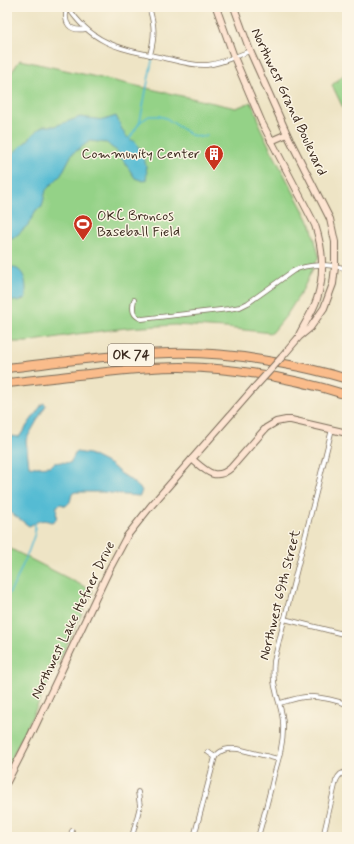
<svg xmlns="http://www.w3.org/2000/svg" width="354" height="844" font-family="Mynerve,sans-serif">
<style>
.green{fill:#94d287;stroke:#687e52}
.water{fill:#55bbd3;stroke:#487278}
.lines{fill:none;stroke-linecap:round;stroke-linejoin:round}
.stream{stroke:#55bbd3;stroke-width:1.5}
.street-casing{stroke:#7a6b58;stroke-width:5.5}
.secondary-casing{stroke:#7a6b58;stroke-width:8}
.highway-casing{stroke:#7a6b58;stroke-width:10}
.street{stroke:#fff;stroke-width:4}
.secondary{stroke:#fde4d1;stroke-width:6}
.highway{stroke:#fabc8b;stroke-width:8}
.secondary-bridge-casing{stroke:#7a6b58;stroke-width:8;stroke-linecap:butt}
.secondary-bridge{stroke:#fde4d1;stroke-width:6}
.labels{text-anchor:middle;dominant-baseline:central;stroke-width:3;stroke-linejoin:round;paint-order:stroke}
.shield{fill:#fcf5e5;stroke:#75675a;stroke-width:1}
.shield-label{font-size:13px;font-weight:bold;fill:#3b2a1e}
.street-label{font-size:14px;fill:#3b2a1e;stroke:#fcf5e5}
.poi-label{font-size:14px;fill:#3b2a1e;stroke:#fcf5e5;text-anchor:end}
</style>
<rect width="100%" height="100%" fill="#fcf5e5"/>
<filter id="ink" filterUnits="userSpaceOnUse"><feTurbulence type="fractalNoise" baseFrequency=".025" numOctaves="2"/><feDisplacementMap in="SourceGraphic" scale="8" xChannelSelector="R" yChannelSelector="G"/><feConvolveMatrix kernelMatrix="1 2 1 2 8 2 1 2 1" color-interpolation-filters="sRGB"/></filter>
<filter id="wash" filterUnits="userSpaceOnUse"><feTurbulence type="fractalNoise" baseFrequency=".012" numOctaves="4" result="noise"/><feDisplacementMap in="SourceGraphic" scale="16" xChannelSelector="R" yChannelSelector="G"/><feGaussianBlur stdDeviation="0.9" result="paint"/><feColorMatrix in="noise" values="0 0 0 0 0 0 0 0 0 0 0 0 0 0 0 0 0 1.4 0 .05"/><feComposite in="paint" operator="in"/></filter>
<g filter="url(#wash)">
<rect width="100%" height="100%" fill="#eee4c5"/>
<g class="green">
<polygon points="20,60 236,108 251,102 258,117 259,125 269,146 311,225 319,256 302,291 286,316 272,333 226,328 175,325 126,328 77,334 27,342 7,342 7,79"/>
<polygon points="347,72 347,116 332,85"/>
<polygon points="7,547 93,591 7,768"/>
</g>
<g class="water">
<path d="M116 116C120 123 121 130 126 136 129 139 134 140 136 144 143 151 149 170 146 180L143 181 135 178 117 151 111 147 107 143 90 141 72 154 61 175 46 190 42 207 36 210 28 225 16 236 7 240V171L9 163 12 154 28 140 35 132 43 126H55L80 117 104 120Z"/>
<path d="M7 265C11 266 16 268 19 270 27 277 26 288 26 298 18 302 15 302 7 299Z"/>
<path d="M43 403 46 405 26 440 29 466 36 467 51 466 54 463 61 462 70 463 76 452 89 454 111 465 120 473 128 478 142 490 140 496 125 495 104 492H75L72 494 70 502 66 506 61 504 57 506C56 511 57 515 56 520L51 522C41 518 38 522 29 526L7 510V439L11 436 19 437Z"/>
</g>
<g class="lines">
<g class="stream">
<polyline points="140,121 153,56"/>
<polyline points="129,139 140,122 149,116 159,116 166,118 191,135 200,137 207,135"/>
<polyline points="7,399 10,398"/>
<polyline points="7,597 16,581 29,550 35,533 35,523"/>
</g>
</g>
</g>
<g filter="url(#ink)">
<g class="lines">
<g class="street-casing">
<g id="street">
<path d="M67 7C63 23 69 32 86 29"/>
<path d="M68 7C93 46 123 49 164 58 178 61 193 66 207 65 221 64 236 56 250 51"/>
<path d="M149 7C155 26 155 36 150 55"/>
<path d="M134 300C132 309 132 316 142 319L229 309 240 307 248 303 293 271C308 263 330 264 347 269"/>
<polyline points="284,619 347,635"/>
<path d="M280 703C288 701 296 698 305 697 319 696 333 700 347 704"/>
<path d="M215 757C221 749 228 748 238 749L278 759"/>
<polyline points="70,837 72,831"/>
<polyline points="132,837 140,806 138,792"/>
<polyline points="194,837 215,757 208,752"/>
<path d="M258 837C264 816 269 796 274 775 279 758 284 741 283 724 283 712 278 702 276 691 273 681 273 671 274 661L332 429"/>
<path d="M323 837 336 781C338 776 342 772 347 772"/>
</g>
</g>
<g class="secondary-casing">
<g id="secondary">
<path d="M216 7 234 57 262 123 315 225C323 249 325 274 317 299 313 311 305 323 299 335"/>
<polyline points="234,7 250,51 287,134 330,219 335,242 335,267 333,284 324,308 310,328 299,337 282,357"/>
<polyline points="271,141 287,134"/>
<path d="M192 459C205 470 215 482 231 468L266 428 276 422 286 420H291L347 433"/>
<polyline points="7,782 30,737 110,568 127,536 150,507 254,388"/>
</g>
</g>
<g class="highway-casing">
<g id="highway">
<path d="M7 368C61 362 116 354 170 353 207 352 243 356 279 363 302 367 325 372 347 379"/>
<path d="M7 383C37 380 67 376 98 373 125 370 152 367 180 367 237 368 293 378 347 395"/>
</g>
</g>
<use href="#street" class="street"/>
<use href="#secondary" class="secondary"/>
<use href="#highway" class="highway"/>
<g class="secondary-bridge-casing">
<polyline id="secondary-bridge" points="254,388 282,357"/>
</g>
<use href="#secondary-bridge" class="secondary-bridge"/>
</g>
</g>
<defs>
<g id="building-pin" transform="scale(1)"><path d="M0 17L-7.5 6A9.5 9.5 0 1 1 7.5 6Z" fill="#c8321e" stroke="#fcf5e5"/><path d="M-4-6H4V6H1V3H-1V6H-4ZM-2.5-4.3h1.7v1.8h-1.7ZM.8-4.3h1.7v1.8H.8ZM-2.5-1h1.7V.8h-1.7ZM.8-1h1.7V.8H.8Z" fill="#fff"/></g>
<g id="stadium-pin" transform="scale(1)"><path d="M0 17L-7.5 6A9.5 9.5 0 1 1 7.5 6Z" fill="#c8321e" stroke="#fcf5e5"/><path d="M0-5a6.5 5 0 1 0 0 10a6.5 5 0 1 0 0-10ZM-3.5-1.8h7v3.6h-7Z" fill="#fff"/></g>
</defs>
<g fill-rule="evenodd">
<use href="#building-pin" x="214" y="154"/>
<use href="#stadium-pin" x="83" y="224"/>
</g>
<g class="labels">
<rect class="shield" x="108" y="344" width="46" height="22" rx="3"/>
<g class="shield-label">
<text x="131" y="355">OK 74</text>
</g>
<g class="street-label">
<text transform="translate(289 102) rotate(65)">Northwest Grand Boulevard</text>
<text transform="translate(280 595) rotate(-76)">Northwest 69th Street</text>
<text transform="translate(73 620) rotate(-64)">Northwest Lake Hefner Drive</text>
</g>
<g class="poi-label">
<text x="200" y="154">Community Center</text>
<text x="97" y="216" text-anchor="start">OKC Broncos<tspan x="97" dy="16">Baseball Field</tspan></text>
</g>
</g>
<rect width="354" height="844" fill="none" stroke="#fcf5e5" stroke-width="24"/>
</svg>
